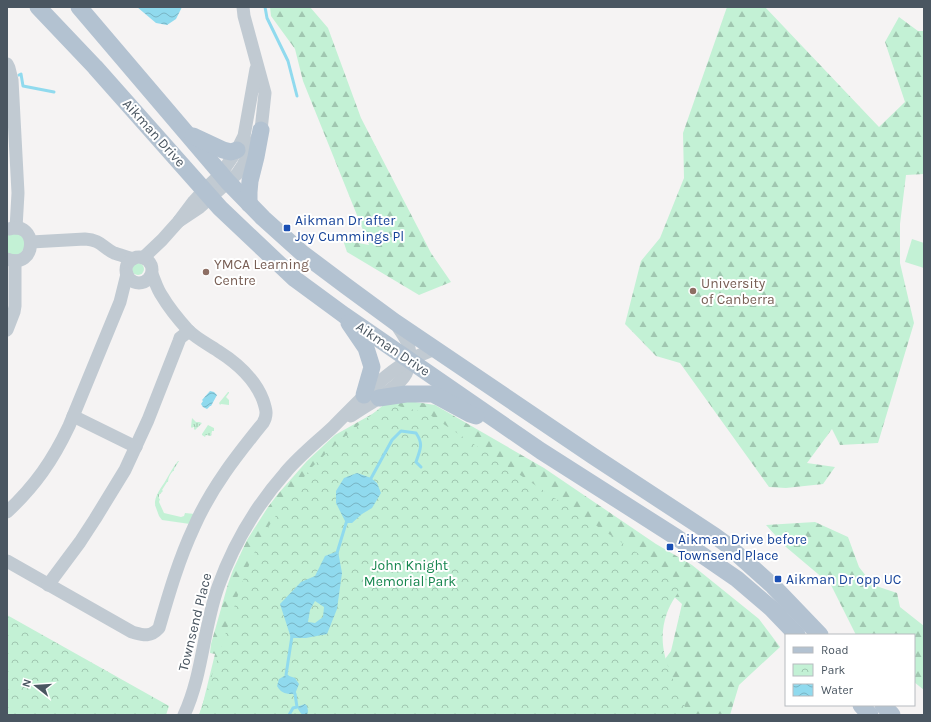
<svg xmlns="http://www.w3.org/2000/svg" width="931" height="722" font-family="Karla,sans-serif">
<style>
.grass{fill:url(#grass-tufts)}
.forest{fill:url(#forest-firs)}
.park{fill:url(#park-crowns)}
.garden{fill:#c3f1d5}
.water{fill:url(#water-waves);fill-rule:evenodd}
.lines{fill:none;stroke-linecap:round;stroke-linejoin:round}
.stream{stroke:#90daee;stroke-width:3}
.minor{stroke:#c1cad2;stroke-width:13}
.major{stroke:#b3c2d1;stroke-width:17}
.transit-dot{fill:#1a4fb4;stroke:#fff;stroke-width:1.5}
.education-dot{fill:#8d6e63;stroke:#fff;stroke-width:1.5}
.labels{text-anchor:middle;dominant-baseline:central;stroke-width:4;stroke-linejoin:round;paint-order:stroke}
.street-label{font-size:14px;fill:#4a5661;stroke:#fff}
.transit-label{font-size:14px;fill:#164399;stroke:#fff;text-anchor:start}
.education-label{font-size:14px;fill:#785e54;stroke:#fff;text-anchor:start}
.park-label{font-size:14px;fill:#17864f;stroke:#fff}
</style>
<defs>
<pattern id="grass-tufts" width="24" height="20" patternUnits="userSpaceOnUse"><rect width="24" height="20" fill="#c3f1d5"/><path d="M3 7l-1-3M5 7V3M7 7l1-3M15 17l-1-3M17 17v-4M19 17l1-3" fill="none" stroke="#a0c6b0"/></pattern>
<pattern id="forest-firs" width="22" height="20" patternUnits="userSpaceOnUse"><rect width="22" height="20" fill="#c3f1d5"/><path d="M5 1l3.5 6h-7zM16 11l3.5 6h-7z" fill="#a0c6b0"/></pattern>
<pattern id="park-crowns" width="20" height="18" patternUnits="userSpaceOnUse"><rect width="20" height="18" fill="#c3f1d5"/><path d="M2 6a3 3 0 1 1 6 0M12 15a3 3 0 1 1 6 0" fill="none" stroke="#a0c6b0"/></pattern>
<pattern id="water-waves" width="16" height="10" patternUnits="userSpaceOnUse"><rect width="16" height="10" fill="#90daee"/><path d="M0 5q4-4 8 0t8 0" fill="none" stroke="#78b4c4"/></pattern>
</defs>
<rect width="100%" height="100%" fill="#f5f3f3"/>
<g class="grass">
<polygon points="192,418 196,422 199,422 202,423 195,430 194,429 194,427 193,427 192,428 191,427"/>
<polygon points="208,425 214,428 214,431 212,431 211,436 206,435 205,437 202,435 202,434"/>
<path d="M178 461H179L174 469V471H173C170 474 168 478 168 482H167L162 490 163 491 159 495V499L155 505C154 496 162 487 166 480 170 473 173 467 178 461Z"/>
</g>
<g class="forest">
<polygon points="270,7 310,7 328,28 361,118 431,253 451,282 419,295 347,252 343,240 369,245 303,81 295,49 271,16"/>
<polygon points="727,7 765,7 879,127 905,102 885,42 899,17 918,31 924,31 924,174 906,175 900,224 900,263 914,323 878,443 840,445 832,429 807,463 835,467 823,484 786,488 769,487 680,363 656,356 625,324 641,261 660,238 684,178 683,133"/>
<polygon points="402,400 435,405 544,468 656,544 692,565 759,619 780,647 739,685 730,715 669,715 651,678 671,651 682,604 670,593 591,715 199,715 202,707 215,654 210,653 211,644 228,584 233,570 247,540 268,507 278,494 307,461 335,435 390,404"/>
<polygon points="815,522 848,537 859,567 873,585 897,593 900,607 924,626 924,690 914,682 914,635 856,635 831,585 786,547 766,525"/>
</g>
<g class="park">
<path d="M386 403 427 413 684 584C678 593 671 602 667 613 653 652 676 680 688 715H199L242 583 253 555 267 529 290 494 313 466 338 442Z"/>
<polygon points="7,615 169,706 166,715 7,715"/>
</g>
<g class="garden">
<polygon points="9,234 21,234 27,244 19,256 7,254 7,235"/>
<polygon points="912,239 924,243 924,268 905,262"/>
<circle cx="138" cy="269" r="6"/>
<polygon points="228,392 229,392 229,393 226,397 229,400 229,405 221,404 220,405 219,403"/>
<polygon points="158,498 160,499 159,502 164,513 181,517 184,516 185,513 195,514 190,524 162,520 159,516 155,505"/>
</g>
<g class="water">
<polygon points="137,7 182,7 176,19 167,25 156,23"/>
<polygon points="210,391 214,392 217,395 211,406 210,406 207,409 203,407 201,404 203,401 202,400"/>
<polygon points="357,473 371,478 377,483 381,493 372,508 362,514 352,523 346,523 336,503 336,491 344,478"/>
<path d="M338 551 342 573 337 609 327 634 306 638H291L280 604 301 582 315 576 325 556ZM315 601 324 607 323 617 315 623 308 622 310 610Z"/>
<path d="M286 675 295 678 299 684 295 694C286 694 282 694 277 686L279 679Z"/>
<path d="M305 704 307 706 308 711 307 715C301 716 300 712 297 707Z"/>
</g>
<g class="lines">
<g class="stream">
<polyline points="265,7 267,18 288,61 297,96"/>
<polyline points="19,75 21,74 23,86 54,92"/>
<path d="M369 482 392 440 401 431 416 433C424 445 420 449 416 462L421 467"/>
<polyline points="337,553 347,520"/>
<polyline points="288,677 286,675 292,636"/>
<polyline points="289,715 293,708 297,707 295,694 294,692"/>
</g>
<g class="minor">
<polyline points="7,64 9,68 12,80 18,193 16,228"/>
<polyline points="179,221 200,207 237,174 243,165 261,130 265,93 244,16 243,7"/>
<path d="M31 242 85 239C101 240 102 247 114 253 120 255 127 257 133 259"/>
<circle cx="139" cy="270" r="13"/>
<polyline points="143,258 162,240 170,231 179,221 194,201 204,190 221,174 237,150 244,136 256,69"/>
<path d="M7 259C37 271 39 220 9 229"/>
<polyline points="7,330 14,312 15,306 15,261"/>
<polyline points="73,416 136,447"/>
<path d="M351 416C367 405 393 391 404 377 410 370 411 351 408 344 405 337 400 331 397 325"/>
<path d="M7 512C35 486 53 460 69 426L120 302 127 274"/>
<path d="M7 561 132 632C143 635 150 638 159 628 169 593 179 559 194 527 211 488 237 455 263 423 268 415 266 409 263 400 255 379 237 363 218 351 208 344 197 339 188 330 179 320 169 308 162 296 157 289 155 281 152 274"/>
<polyline points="48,585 80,542 95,519 125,470 148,420 179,341 180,338 189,331"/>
<path d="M184 715C203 674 203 629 218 587 233 545 256 506 285 473 299 456 317 442 333 427 354 406 375 383 400 366 410 358 423 354 435 349"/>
</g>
<g class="major">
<polyline points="38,7 95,67 220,208 295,279 344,315 541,451 676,537 737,579 772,609 797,635"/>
<polyline points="79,7 228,182 263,218 302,253 346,286 395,322 593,456 715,536 726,544 773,586 820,635"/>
<polyline points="193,136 223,150 231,152 237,150"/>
<polyline points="249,204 249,192 250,181 256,157 261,130"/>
<polyline points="349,323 366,348 372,367 364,395"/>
<polyline points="379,398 406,394 433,394 470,414 476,416"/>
<polyline points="861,705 870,715"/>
<polyline points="883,705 892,715"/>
</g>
</g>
<g class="transit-dot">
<rect x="283" y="224" width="8" height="8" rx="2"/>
<rect x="666" y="543" width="8" height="8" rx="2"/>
<rect x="774" y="575" width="8" height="8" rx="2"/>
</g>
<g class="education-dot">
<circle cx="206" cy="272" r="4"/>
<circle cx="693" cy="291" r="4"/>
</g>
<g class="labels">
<g class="street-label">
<text transform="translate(154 133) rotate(48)">Aikman Drive</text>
<text transform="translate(393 349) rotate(34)">Aikman Drive</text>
<text transform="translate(195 622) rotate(-76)">Townsend Place</text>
</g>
<g class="transit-label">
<text x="295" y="220">Aikman Dr after<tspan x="295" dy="16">Joy Cummings Pl</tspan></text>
<text x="678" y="539">Aikman Drive before<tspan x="678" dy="16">Townsend Place</tspan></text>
<text x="786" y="579">Aikman Dr opp UC</text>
</g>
<g class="education-label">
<text x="214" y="264">YMCA Learning<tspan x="214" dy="16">Centre</tspan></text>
<text x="701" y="283">University<tspan x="701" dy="16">of Canberra</tspan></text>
</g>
<g class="park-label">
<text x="410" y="565">John Knight<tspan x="410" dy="16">Memorial Park</tspan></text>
</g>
</g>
<rect width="931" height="722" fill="none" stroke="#4a5661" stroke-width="16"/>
<rect x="785" y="634" width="130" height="72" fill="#ffffff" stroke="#b7bbc0"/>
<rect x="793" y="647" width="20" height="6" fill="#b3c2d1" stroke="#b7bbc0"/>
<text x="821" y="654" font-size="12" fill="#4a5661">Road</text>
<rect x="793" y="664" width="20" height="12" fill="url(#park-crowns)" stroke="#b7bbc0"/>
<text x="821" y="674" font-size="12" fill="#4a5661">Park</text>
<rect x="793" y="684" width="20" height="12" fill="url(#water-waves)" stroke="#b7bbc0"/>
<text x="821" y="694" font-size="12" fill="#4a5661">Water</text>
<g transform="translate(36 686) rotate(287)" stroke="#ffffff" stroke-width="3" paint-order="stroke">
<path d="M0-3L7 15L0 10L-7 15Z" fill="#4a5661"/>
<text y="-6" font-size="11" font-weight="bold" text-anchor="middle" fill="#4a5661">N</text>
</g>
</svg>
